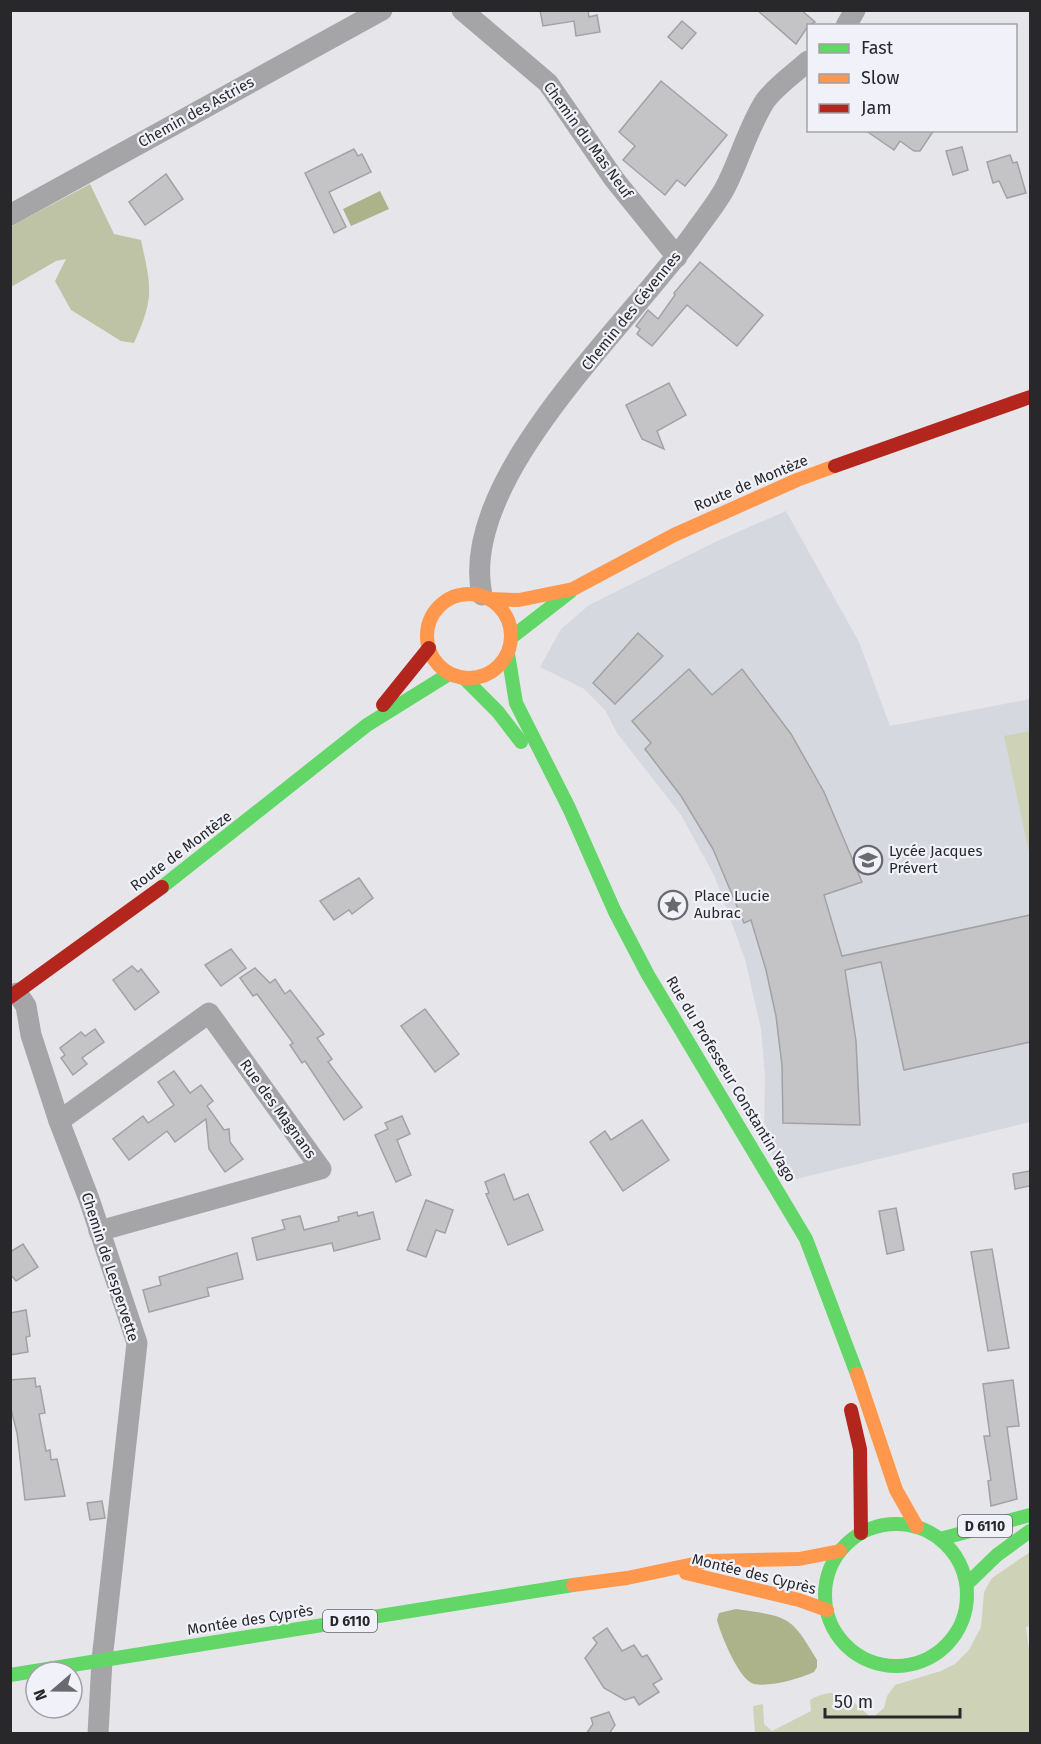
<svg xmlns="http://www.w3.org/2000/svg" width="1041" height="1744" font-family="'Fira Sans',sans-serif">
<style>
.built{fill:#d6d8e0}
.green{fill:#ced2b7}
.forest{fill:#bec3a5}
.water{fill:#acb28a}
.building{fill:#c4c4c7;stroke:#a2a2a5;stroke-width:1.5}
.lines{fill:none;stroke-linecap:round;stroke-linejoin:round}
.street{stroke:#a5a5a8;stroke-width:21}
.fast{stroke:#63d668;stroke-width:14}
.slow{stroke:#ff974d;stroke-width:14}
.jam{stroke:#b3261e;stroke-width:14}
.labels{text-anchor:middle;dominant-baseline:central;stroke-width:4.5;stroke-linejoin:round;paint-order:stroke}
.shield{fill:#f1f2f9;stroke:#646569;stroke-width:1.5}
.shield-label{font-size:14px;font-weight:bold;fill:#28282b}
.street-label{font-size:15px;fill:#28282b;stroke:#f1f2f9}
.poi-label{font-size:15px;fill:#28282b;stroke:#f1f2f9;text-anchor:start}
</style>
<rect width="100%" height="100%" fill="#e6e6ea"/>
<polygon class="built" points="786,511 859,642 890,726 1030,699 1030,1122 793,1180 773,1157 764,1132 765,1076 761,1029 745,959 714,875 681,815 617,733 605,710 584,689 540,667 561,629 589,605 715,542"/>
<g class="green">
<polygon points="1030,731 1030,852 1029,852 1004,736"/>
<path d="M1030 1552V1626L1026 1627 1030 1657V1733H755L753 1706 763 1704 764 1724 772 1731 811 1711 810 1700C840 1683 850 1700 872 1718L884 1708 887 1696 895 1685 941 1671 955 1664 969 1650 981 1627 984 1592 992 1578Z"/>
</g>
<path class="forest" d="M90 184 114 234 141 240C151 287 155 297 134 343L121 341 71 310 55 281 66 259 56 261 11 287 10 227Z"/>
<g class="water">
<polygon points="380,191 389,209 351,226 343,209"/>
<path d="M736 1609C788 1617 790 1614 817 1660V1667L814 1672C799 1679 771 1687 754 1684 739 1680 721 1635 717 1620L719 1613Z"/>
</g>
<g class="building">
<polygon points="540,10 588,10 589,17 597,15 600,32 576,36 574,21 543,26"/>
<polygon points="757,10 801,10 815,22 808,26 796,44"/>
<polygon points="682,21 696,33 682,49 668,37"/>
<polygon points="661,81 727,135 685,186 677,180 665,195 623,160 635,146 619,132"/>
<polygon points="865,130 934,130 920,151 914,151 900,141 894,150"/>
<polygon points="962,147 968,170 953,175 946,151"/>
<polygon points="354,149 358,156 362,154 371,172 329,192 346,227 334,233 305,173"/>
<polygon points="1010,155 1013,163 1017,162 1026,193 1007,198 999,181 993,183 987,162"/>
<polygon points="166,174 183,199 145,225 129,202"/>
<polygon points="700,262 763,315 737,346 687,305 652,346 637,334 640,329 636,326 648,310 658,319 675,295 674,293"/>
<polygon points="669,383 686,415 657,431 664,449 642,439 626,405"/>
<polygon points="638,633 663,656 615,704 593,683"/>
<polygon points="689,669 712,695 742,669 791,734 824,792 862,882 824,895 842,956 1030,915 1030,1042 904,1070 881,962 845,970 856,1041 860,1125 783,1123 782,1066 776,1016 766,970 751,920 744,923 713,849 681,796 645,749 651,743 632,721"/>
<polygon points="359,878 373,898 352,914 349,910 334,920 320,901"/>
<polygon points="231,949 246,968 221,986 205,965"/>
<polygon points="132,966 138,972 141,969 159,992 135,1010 113,980"/>
<polygon points="255,968 270,983 275,979 285,994 290,990 324,1034 317,1038 332,1059 328,1062 362,1107 344,1120 305,1061 302,1063 290,1045 293,1043 257,994 253,996 240,978"/>
<polygon points="425,1009 459,1054 435,1072 401,1026"/>
<polygon points="95,1029 104,1042 82,1058 87,1064 73,1075 61,1058 65,1055 60,1048 81,1032 85,1036"/>
<polygon points="174,1071 190,1093 201,1085 213,1101 207,1106 224,1130 229,1129 230,1142 243,1159 225,1172 209,1149 206,1119 175,1142 167,1131 129,1160 113,1139 143,1116 148,1123 174,1105 158,1082"/>
<polygon points="402,1116 410,1134 397,1140 411,1175 396,1182 375,1135 388,1129 385,1123"/>
<polygon points="642,1120 669,1160 623,1191 590,1142 605,1131 611,1140"/>
<polygon points="1030,1171 1030,1186 1015,1189 1013,1174"/>
<polygon points="504,1174 514,1200 528,1194 543,1230 508,1245 486,1194 489,1193 485,1182"/>
<polygon points="426,1200 453,1210 445,1233 436,1230 426,1257 407,1250"/>
<polygon points="896,1208 904,1250 887,1254 879,1211"/>
<polygon points="357,1212 358,1216 373,1212 380,1239 334,1251 332,1243 257,1260 252,1238 285,1229 282,1220 300,1216 304,1230 339,1221 338,1217"/>
<polygon points="23,1244 38,1267 16,1281 10,1274 10,1252"/>
<polygon points="992,1249 1009,1348 988,1351 971,1252"/>
<polygon points="237,1253 243,1279 207,1288 209,1296 149,1312 143,1290 161,1285 159,1277"/>
<polygon points="26,1310 30,1336 26,1337 28,1352 10,1355 10,1313"/>
<polygon points="35,1378 36,1387 40,1386 45,1413 39,1414 46,1451 50,1450 51,1460 57,1459 65,1496 25,1500 17,1433 10,1405 10,1380"/>
<polygon points="1013,1380 1019,1426 1007,1427 1017,1499 991,1506 988,1481 991,1480 984,1436 990,1436 983,1384"/>
<polygon points="102,1501 105,1518 90,1520 87,1503"/>
<polygon points="607,1628 622,1651 634,1645 642,1657 647,1655 662,1679 653,1684 659,1692 639,1705 634,1697 625,1700 604,1688 585,1658 597,1643 593,1638"/>
<polygon points="609,1712 615,1725 609,1734 586,1734 593,1724 591,1718"/>
</g>
<g class="lines">
<g class="street">
<polyline points="462,10 548,83 614,179 677,257"/>
<polyline points="846,26 855,10"/>
<polyline points="10,215 382,10"/>
<path d="M482 595C457 478 630 324 694 233 705 217 719 201 727 184 740 158 749 126 765 101 776 86 795 73 808 61"/>
<polyline points="17,993 26,1006 31,1035 59,1121 89,1199 137,1343 102,1660 98,1734"/>
<polyline points="59,1121 209,1013 321,1169 99,1231"/>
</g>
<g class="fast">
<polyline points="512,637 570,592"/>
<polyline points="508,654 516,703 569,808 615,912 648,975 806,1239 857,1374"/>
<polyline points="465,679 498,712 521,742"/>
<polyline points="162,887 367,725 449,674"/>
<circle cx="896" cy="1595" r="71"/>
<polyline points="940,1539 1030,1515"/>
<polyline points="967,1584 997,1555 1030,1531"/>
<polyline points="10,1675 573,1585"/>
</g>
<g class="slow">
<circle cx="469" cy="636" r="42"/>
<polyline points="489,599 519,600 573,589 674,535 797,480 835,466"/>
<polyline points="857,1374 896,1490 917,1527"/>
<polyline points="686,1573 799,1600 827,1610"/>
<polyline points="573,1585 627,1578 708,1561 799,1559 840,1551"/>
</g>
<g class="jam">
<polyline points="835,466 1030,397"/>
<polyline points="383,705 429,648"/>
<polyline points="10,997 162,887"/>
<polyline points="851,1410 860,1449 861,1533"/>
</g>
</g>
<defs>
<g id="school-ring" transform="scale(1.5)"><circle r="9.5" fill="#f1f2f9" stroke="#6a6a6e" stroke-width="1.5"/><path d="M0-5L7-2L0 1L-7-2ZM-4 1L0 2.5L4 1V4Q0 6-4 4Z" fill="#6a6a6e"/></g>
<g id="sight-ring" transform="scale(1.5)"><circle r="9.5" fill="#f1f2f9" stroke="#6a6a6e" stroke-width="1.5"/><path d="M0-6L1.8-2.2L6-1.7L2.9 1.2L3.7 5.4L0 3.3L-3.7 5.4L-2.9 1.2L-6-1.7L-1.8-2.2Z" fill="#6a6a6e"/></g>
</defs>
<g fill-rule="evenodd">
<use href="#school-ring" x="868" y="860"/>
<use href="#sight-ring" x="673" y="905"/>
</g>
<g class="labels">
<g class="shield">
<rect x="958" y="1515" width="54" height="22" rx="4.5"/>
<rect x="323" y="1610" width="54" height="22" rx="4.5"/>
</g>
<g class="shield-label">
<text x="985" y="1526">D 6110</text>
<text x="350" y="1621">D 6110</text>
</g>
<g class="street-label">
<text transform="translate(196 112) rotate(-29)">Chemin des Astries</text>
<text transform="translate(588 140) rotate(54)">Chemin du Mas Neuf</text>
<text transform="translate(631 311) rotate(-51)">Chemin des Cévennes</text>
<text transform="translate(751 483) rotate(-23)">Route de Montèze</text>
<text transform="translate(181 851) rotate(-37)">Route de Montèze</text>
<text transform="translate(731 1079) rotate(59)">Rue du Professeur Constantin Vago</text>
<text transform="translate(278 1109) rotate(54)">Rue des Magnans</text>
<text transform="translate(110 1267) rotate(72)">Chemin de Lespervette</text>
<text transform="translate(754 1574) rotate(14)">Montée des Cyprès</text>
<text transform="translate(250 1620) rotate(-9)">Montée des Cyprès</text>
</g>
<g class="poi-label">
<text x="889" y="851">Lycée Jacques<tspan x="889" dy="17">Prévert</tspan></text>
<text x="694" y="896">Place Lucie<tspan x="694" dy="17">Aubrac</tspan></text>
</g>
</g>
<rect width="1041" height="1744" fill="none" stroke="#28282b" stroke-width="24"/>
<rect x="807" y="24" width="210" height="108" fill="#f1f2f9" stroke="#a1a1a7" stroke-width="1.5"/>
<rect x="819" y="44" width="30" height="9" fill="#63d668" stroke="#a1a1a7" stroke-width="1.5"/>
<text x="861" y="54" font-size="18" fill="#28282b">Fast</text>
<rect x="819" y="74" width="30" height="9" fill="#ff974d" stroke="#a1a1a7" stroke-width="1.5"/>
<text x="861" y="84" font-size="18" fill="#28282b">Slow</text>
<rect x="819" y="104" width="30" height="9" fill="#b3261e" stroke="#a1a1a7" stroke-width="1.5"/>
<text x="861" y="114" font-size="18" fill="#28282b">Jam</text>
<g transform="translate(54 1690) rotate(250)"><circle r="28" fill="#f1f2f9" stroke="#a1a1a7" stroke-width="1.5"/>
<path d="M0-4.5L10 22L0 15L-10 22Z" fill="#6a6a6e"/>
<text y="-9" font-size="16" font-weight="bold" text-anchor="middle" fill="#28282b">N</text>
</g>
<path d="M825 1708v9h135v-9" fill="none" stroke="#28282b" stroke-width="3"/>
<text x="834" y="1708" font-size="18" fill="#28282b" stroke="#f1f2f9" stroke-width="4.5" paint-order="stroke">50 m</text>
</svg>
